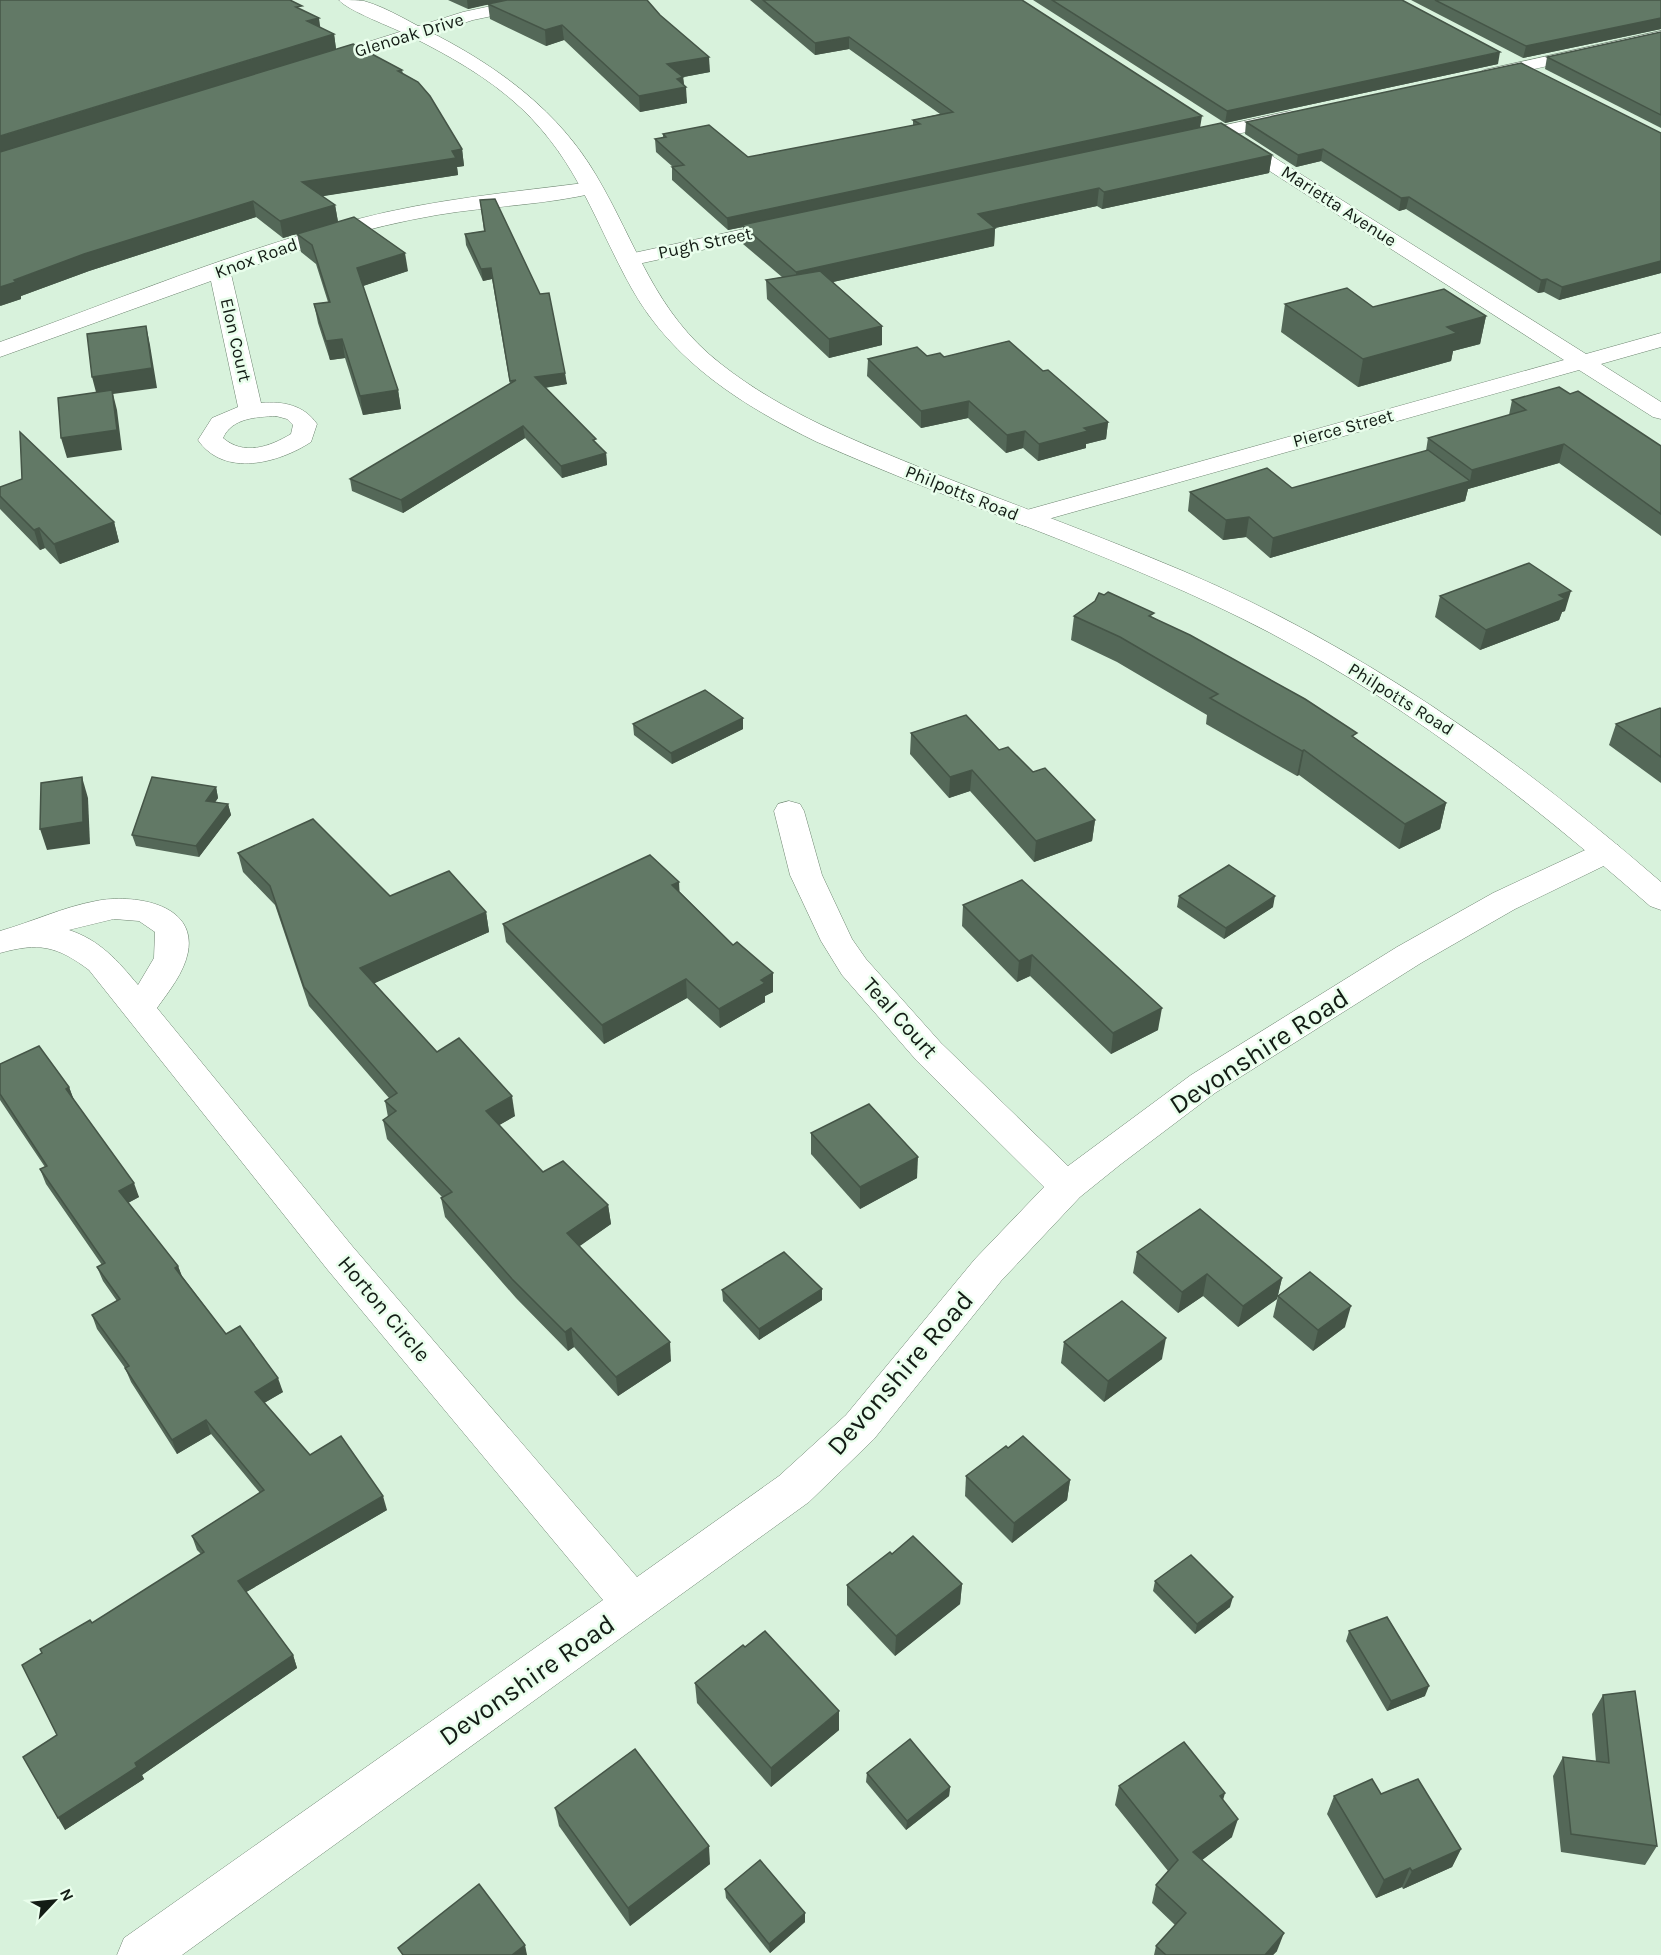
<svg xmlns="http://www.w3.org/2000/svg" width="1661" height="1955" font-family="Karla,sans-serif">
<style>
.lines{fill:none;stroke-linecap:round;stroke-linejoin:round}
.minor-casing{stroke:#6d8470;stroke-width:1}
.tertiary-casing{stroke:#6d8470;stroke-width:1}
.minor{fill:#fff;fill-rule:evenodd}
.tertiary{fill:#fff;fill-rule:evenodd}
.wall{fill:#546858}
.shaded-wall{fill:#455547}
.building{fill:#627966;stroke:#455547;stroke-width:1.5}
.labels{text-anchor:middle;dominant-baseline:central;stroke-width:5;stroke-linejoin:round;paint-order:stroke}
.far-street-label{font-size:18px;fill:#131c15;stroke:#e9feec}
.street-label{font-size:22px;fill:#131c15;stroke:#e9feec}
.near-street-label{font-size:27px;fill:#131c15;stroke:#e9feec}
</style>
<rect width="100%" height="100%" fill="#d8f2dc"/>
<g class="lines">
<g class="minor-casing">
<g id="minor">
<polygon points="520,0 553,0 550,4 473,20 326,67 314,67 311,63 314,59 463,12"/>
<polygon points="1661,31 1661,41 1484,80 1475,75 1484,70"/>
<polygon points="1290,111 1297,113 1300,117 1297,121 1237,134 1586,354 1661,333 1661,347 1601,364 1661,402 1661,419 1653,417 1579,370 1034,523 1025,526 1016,523 1012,518 1016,513 1564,360 1226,143 1225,137 1188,145 1178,139 1188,133"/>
<path d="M592 182 599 184 602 188 599 192C547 205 490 206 437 215 366 227 299 249 231 274L261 403C283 401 304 405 317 424L311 442C279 463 224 478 198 440L212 418 238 407 211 281 0 357V342C118 300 236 250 358 219 434 199 514 192 592 182ZM276 416 287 419 293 425 291 434C269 447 244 456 223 438 232 418 256 417 276 416Z"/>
<polygon points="786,220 793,222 796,226 793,230 629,266 621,265 618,260 621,255 629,254"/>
<path d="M789 801 800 804 804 811 822 875 852 939 866 959 941 1043 1068 1166 1191 1075 1397 947 1493 893 1596 845 1607 842 1618 845 1622 852 1618 859 1515 909 1421 963 1215 1093 1121 1164 1080 1197 1001 1281 874 1439 809 1502 182 1955H117L124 1938 603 1600 327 1269 89 970C57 946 39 942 0 953V931C32 922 63 907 96 901 131 894 197 902 188 952 184 973 169 991 157 1008L353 1247 637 1577 779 1476 846 1415 975 1259 1044 1187 917 1061 842 975 821 941 790 875 774 811 778 804ZM114 919 139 921 155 932 154 958 138 985C118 961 100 940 69 930Z"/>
</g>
</g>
<g class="tertiary-casing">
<path id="tertiary" d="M339 0C347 0 357 0 364 1 389 8 414 25 438 36 501 69 559 112 596 175 637 244 654 312 721 364 783 413 858 442 931 472 1015 505 1100 536 1183 571 1362 647 1514 755 1661 882V910L1650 906C1523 795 1393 693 1241 618 1103 550 957 504 817 442 743 406 673 362 632 289 595 223 579 163 521 108 488 77 448 55 408 35 394 28 346 10 339 0Z"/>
</g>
<use href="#minor" class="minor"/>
<use href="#tertiary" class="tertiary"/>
</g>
<g class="wall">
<polygon points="448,0 647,0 710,72 683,77 687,103 640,112 564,40 546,46 490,19 488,4 468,9"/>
<polygon points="750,0 1022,0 1200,127 1272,155 1269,173 1102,209 1097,206 995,228 994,246 833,282 882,326 882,345 829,358 767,299 766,280 782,277 743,244 743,227 728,230 672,180 672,167 673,167 656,152 655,139 663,138 663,134 748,157 913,126 913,120 940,114 849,49 815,55"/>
<polygon points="1033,0 1402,0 1498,64 1225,123"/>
<polygon points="1411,0 1661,0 1661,29 1523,58"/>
<polygon points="303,10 320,28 334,34 336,49 402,70 403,74 462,149 464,166 457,167 458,175 322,196 335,205 338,222 408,271 363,286 398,390 401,409 363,415 345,358 330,360 318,323 314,304 328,302 316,264 301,252 297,234 283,238 256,217 89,271 21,296 21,299 0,306"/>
<polygon points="1661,32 1661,128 1545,69 1547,57"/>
<polygon points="1246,122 1661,133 1661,273 1559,300 1544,292 1538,293 1406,209 1399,211 1321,161 1296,167 1245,134"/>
<polygon points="480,200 567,384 545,388 606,453 607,465 562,478 525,438 403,513 352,491 350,479 510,384 492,279 483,281 466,245 465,234 484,231"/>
<polygon points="1285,304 1373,307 1486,316 1480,344 1453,351 1451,361 1358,387 1281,332"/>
<polygon points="927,356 944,357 1043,371 1108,422 1106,439 1086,444 1086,448 1038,461 1023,448 1006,453 968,418 921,428 867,376 868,359"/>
<polygon points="1570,394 1661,446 1661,536 1559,463 1468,489 1465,501 1270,558 1246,537 1223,540 1188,511 1190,492 1292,488 1426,451 1428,438 1509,415 1512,400"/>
<polygon points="0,487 114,522 119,542 60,564 45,548 40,550 0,509"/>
<polygon points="1104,595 1153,617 1355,738 1446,803 1440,829 1399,849 1299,775 1297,776 1206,724 1207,715 1117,662 1071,640 1074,616"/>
<polygon points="1440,596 1565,611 1562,612 1559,620 1480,650 1435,617"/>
<polygon points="1661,709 1661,783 1609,745 1616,724"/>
<polygon points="633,724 743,729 672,764 634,735"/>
<polygon points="911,733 999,750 1033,772 1095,820 1092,841 1034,862 970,791 949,798 910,754"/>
<polygon points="216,787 218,798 215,802 228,804 231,815 199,857 136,846 132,835"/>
<polygon points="238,853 390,896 486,912 489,932 374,983 437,1052 515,1116 499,1125 543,1172 608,1205 611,1224 579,1246 671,1361 618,1396 574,1347 568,1351 516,1298 445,1217 441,1198 442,1197 387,1139 383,1120 388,1117 385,1101 389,1098 309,1006 275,905 243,872"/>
<polygon points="680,892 733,945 773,973 773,992 765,996 765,1002 720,1028 687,998 604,1044 506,942 503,924"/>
<polygon points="1179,896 1273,907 1224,939 1177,907"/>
<polygon points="963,905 1158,1030 1111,1054 1030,976 1017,982 962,926"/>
<polygon points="0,1064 69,1087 74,1100 139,1197 128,1203 178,1266 182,1276 226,1334 283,1392 264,1403 310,1455 387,1510 246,1592 293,1655 297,1668 142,1775 144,1779 65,1830 57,1735 92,1623 201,1554 197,1550 192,1536 260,1493 211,1434 177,1454 131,1382 125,1368 97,1329 92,1315 117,1301 103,1281 97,1267 102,1265 46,1184 40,1169 45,1167 0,1100"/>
<polygon points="811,1133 917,1178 860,1209 811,1154"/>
<polygon points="1137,1252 1282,1278 1277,1299 1238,1327 1203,1296 1178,1313 1133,1273"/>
<polygon points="822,1289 822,1300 759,1340 723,1301 722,1290"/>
<polygon points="1278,1296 1345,1327 1313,1351 1273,1317"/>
<polygon points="1064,1342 1162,1359 1104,1402 1061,1363"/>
<polygon points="1008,1448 1070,1480 1067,1500 1012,1543 965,1496 966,1476"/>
<polygon points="892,1554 962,1584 960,1604 895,1656 847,1605 847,1585"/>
<polygon points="1155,1581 1230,1607 1195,1634 1153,1591"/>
<polygon points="1349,1631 1425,1696 1387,1711 1346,1641"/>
<polygon points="695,1683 839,1730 771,1787 697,1703"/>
<polygon points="1603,1695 1657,1846 1645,1865 1561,1852 1553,1776 1563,1757 1596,1762 1592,1714"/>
<polygon points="867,1773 950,1787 949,1796 906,1830 866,1782"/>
<polygon points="1119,1786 1223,1800 1232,1837 1202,1860 1277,1951 1273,1955 1154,1955 1156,1946 1175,1925 1152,1903 1156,1885 1168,1871 1115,1805"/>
<polygon points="1381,1794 1461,1849 1452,1867 1403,1889 1402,1887 1376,1898 1327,1814 1334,1796"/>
<polygon points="555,1808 710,1864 630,1926 559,1826"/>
<polygon points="725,1889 805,1922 770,1953 726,1898"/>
</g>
<g class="shaded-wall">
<polygon points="467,0 509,0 468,9"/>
<polygon points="319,18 321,33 307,21"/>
<polygon points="1661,18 1661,29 1523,58 1526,46"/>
<polygon points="562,25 564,40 546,46 545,30"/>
<polygon points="334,34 336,49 0,154 0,136"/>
<polygon points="849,37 849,49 815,55 815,43"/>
<polygon points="1500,52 1498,64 1225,123 1227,111"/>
<polygon points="709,57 710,72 668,80 667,64"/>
<polygon points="683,77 684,87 686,87 687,103 640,112 639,96 677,79"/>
<polygon points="1202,116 1200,128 742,225 743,227 728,230 727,218"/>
<polygon points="462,149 464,166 457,167 458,175 305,199 302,182"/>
<polygon points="1323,149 1321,161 1296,167 1298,155"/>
<polygon points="1272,155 1269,173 1102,209 1104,192"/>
<polygon points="1099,188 1097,206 995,228 994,246 797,290 796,272 978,214"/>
<polygon points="1409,197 1406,209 1399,211 1401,198"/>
<polygon points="253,201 256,217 89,271 21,296 21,299 0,306 0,287 14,280 84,254"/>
<polygon points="335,205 338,222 283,238 280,221"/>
<polygon points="405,253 408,271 360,287 357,268"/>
<polygon points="1661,261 1661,273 1559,300 1562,287"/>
<polygon points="491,268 492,279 483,281 481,269"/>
<polygon points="1547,279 1544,292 1538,293 1541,280"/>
<polygon points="1486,316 1480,344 1453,351 1451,361 1358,387 1363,359 1447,327"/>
<polygon points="146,326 150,345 157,388 113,394 117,410 122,450 67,458 61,438 97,396 92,377"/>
<polygon points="882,326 882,345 829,358 829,339"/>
<polygon points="342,339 345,358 330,360 326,341"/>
<polygon points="565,373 567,384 536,389 535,377"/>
<polygon points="398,390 401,409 363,415 360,396"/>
<polygon points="969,401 968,418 921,428 921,411"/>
<polygon points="1108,422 1106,439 1086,444 1086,448 1038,461 1039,444 1084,428"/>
<polygon points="523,426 525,438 403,513 401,500"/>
<polygon points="1025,431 1023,448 1006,453 1007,435"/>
<polygon points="1564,444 1559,463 1468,489 1465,501 1270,558 1273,538 1470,481 1472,470"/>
<polygon points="606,453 607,465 562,478 561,466"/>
<polygon points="1249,517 1246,537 1223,540 1226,520"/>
<polygon points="114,522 119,542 60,564 54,544"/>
<polygon points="39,528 45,548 40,550 34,530"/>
<polygon points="1571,591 1565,611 1562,612 1559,620 1480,650 1486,630 1559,595"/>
<polygon points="743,718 743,729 672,764 671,753"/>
<polygon points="1304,750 1299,775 1297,776 1302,751"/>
<polygon points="972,770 970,791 949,798 950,777"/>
<polygon points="82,777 88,798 90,844 47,850 40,829"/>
<polygon points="216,787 218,798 209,811 206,801"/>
<polygon points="1446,803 1440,829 1399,849 1405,824"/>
<polygon points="228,804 231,815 199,857 196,846"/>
<polygon points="1095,820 1092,841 1034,862 1036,841"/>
<polygon points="679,882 680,901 672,885"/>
<polygon points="1275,896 1273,907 1224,939 1226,928"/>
<polygon points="486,912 489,932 364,988 360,968"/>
<polygon points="1032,955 1030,976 1017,982 1019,961"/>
<polygon points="773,973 773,992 765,996 765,1002 720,1028 719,1009 761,980"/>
<polygon points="686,979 687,998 604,1044 602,1025"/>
<polygon points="1162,1008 1158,1030 1111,1054 1113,1033"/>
<polygon points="69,1087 74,1101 66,1089"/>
<polygon points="512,1096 515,1116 489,1131 486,1111"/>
<polygon points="918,1157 917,1178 860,1209 860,1187"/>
<polygon points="134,1183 139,1197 124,1205 119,1191"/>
<polygon points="608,1205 611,1224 570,1253 567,1233"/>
<polygon points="178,1266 183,1280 175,1268"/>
<polygon points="1207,1274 1203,1296 1178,1313 1182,1292"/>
<polygon points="1282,1278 1277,1299 1238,1327 1243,1306"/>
<polygon points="822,1289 822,1300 759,1340 759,1329"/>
<polygon points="1351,1306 1345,1327 1313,1351 1318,1330"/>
<polygon points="571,1328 574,1347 568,1351 565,1332"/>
<polygon points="1166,1338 1162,1359 1104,1402 1108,1381"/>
<polygon points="670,1342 671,1361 618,1396 616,1377"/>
<polygon points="278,1378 283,1392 259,1406 255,1392"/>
<polygon points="206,1420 211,1434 177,1454 172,1440"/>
<polygon points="1070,1480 1067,1500 1012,1543 1014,1523"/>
<polygon points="383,1496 387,1510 243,1594 238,1581"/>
<polygon points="962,1584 960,1604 895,1656 896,1636"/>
<polygon points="1233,1597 1230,1607 1195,1634 1197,1624"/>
<polygon points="293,1655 297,1668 142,1775 144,1779 65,1830 58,1818 135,1763"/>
<polygon points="1429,1686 1425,1696 1387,1711 1391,1701"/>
<polygon points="839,1711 839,1730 771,1787 771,1768"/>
<polygon points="950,1787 949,1796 906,1830 907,1821"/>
<polygon points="1225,1793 1220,1811 1220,1796"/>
<polygon points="1238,1819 1232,1837 1188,1871 1193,1852"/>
<polygon points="709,1846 710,1864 630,1926 628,1908"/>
<polygon points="1461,1849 1452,1867 1403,1889 1412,1871"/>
<polygon points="1410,1868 1402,1887 1376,1898 1384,1880"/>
<polygon points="805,1913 805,1922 770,1953 769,1944"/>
<polygon points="1284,1933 1277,1951 1273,1955 1265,1955"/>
<polygon points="525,1945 527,1955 512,1955"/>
</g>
<g class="building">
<polygon points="0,0 290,0 302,6 296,7 319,18 307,21 334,34 0,136"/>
<polygon points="507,0 647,0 660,15 709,57 667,64 683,77 677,79 686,87 639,96 562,25 545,30 488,4"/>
<polygon points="763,0 1022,0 1202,116 727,218 672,167 684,165 655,139 666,137 663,134 709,125 748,157 920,124 913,120 953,112 849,37 815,43"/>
<polygon points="1052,0 1402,0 1500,52 1227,111"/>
<polygon points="1435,0 1661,0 1661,18 1526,46"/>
<polygon points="1661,32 1661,115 1547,57"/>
<polygon points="353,44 402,70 398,71 418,82 430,96 462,149 452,151 456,158 302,182 335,205 280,221 253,201 84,254 14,280 16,282 0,287 0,152"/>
<polygon points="1521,63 1661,133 1661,261 1562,287 1547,279 1541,280 1409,197 1401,198 1323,149 1298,155 1246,122"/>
<polygon points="1221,123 1272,155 1104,192 1099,188 978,214 995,228 796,272 742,225"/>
<polygon points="495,199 540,294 549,293 565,373 535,377 596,439 593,440 606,453 561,466 523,426 401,500 350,479 516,380 510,381 491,268 481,269 465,234 485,231 480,200"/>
<polygon points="354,217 405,253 357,268 398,390 360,396 342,339 326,341 314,304 330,302 312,245 297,234"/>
<polygon points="820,271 882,326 829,339 766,280"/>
<polygon points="1347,288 1373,307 1444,289 1486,316 1447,327 1457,333 1363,359 1285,304"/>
<polygon points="146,326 152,368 92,377 87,334"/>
<polygon points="1009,341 1043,371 1048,370 1108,422 1084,428 1088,431 1039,444 1025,431 1007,435 969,401 921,411 868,359 917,347 927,356 940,353 944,357"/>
<polygon points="1559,387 1570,394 1578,391 1661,446 1661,514 1564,444 1472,470 1428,438 1526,410 1512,400"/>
<polygon points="112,390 117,430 61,438 58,398"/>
<polygon points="20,432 114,522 54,544 39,528 34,530 0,496 0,487 22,479"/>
<polygon points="1428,450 1470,481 1273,538 1249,517 1226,520 1190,492 1267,468 1292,488"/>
<polygon points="1529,563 1571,591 1559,595 1565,599 1486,630 1440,596"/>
<polygon points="1108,592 1154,613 1149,616 1190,635 1305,699 1357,733 1352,736 1446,803 1405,824 1304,750 1302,751 1210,698 1218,694 1120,637 1074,616 1095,601 1099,593 1104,595"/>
<polygon points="705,690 743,718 671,753 633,724"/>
<polygon points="1660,708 1661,709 1661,757 1616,724"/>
<polygon points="966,715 999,750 1008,747 1033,772 1045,768 1095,820 1036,841 972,770 950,777 911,733"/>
<polygon points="82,777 83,822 40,829 41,783"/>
<polygon points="152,777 216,787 206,801 228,804 196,846 132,835"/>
<polygon points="313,819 390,896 449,871 486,912 360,968 437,1052 459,1038 512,1096 486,1111 543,1172 563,1161 608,1205 567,1233 670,1342 616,1377 571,1328 565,1332 512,1279 441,1198 452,1192 383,1120 396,1111 385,1101 397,1093 304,987 270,886 238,853"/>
<polygon points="650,855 679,882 672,885 733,945 737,942 773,973 761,980 765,983 719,1009 686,979 602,1025 503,924"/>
<polygon points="1229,865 1275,896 1226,928 1179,896"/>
<polygon points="1022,880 1162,1008 1113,1033 1032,955 1019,961 963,905"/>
<polygon points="39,1046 69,1087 66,1089 134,1183 119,1191 178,1266 175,1268 226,1334 240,1326 278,1378 255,1392 310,1455 341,1436 383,1496 238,1581 293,1655 135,1763 137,1767 58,1818 23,1757 57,1735 22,1665 42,1653 40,1649 90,1620 92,1623 204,1552 192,1536 264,1490 206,1420 172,1440 125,1368 129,1366 92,1315 120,1299 97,1267 105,1263 40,1169 47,1166 0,1094 0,1064"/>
<polygon points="869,1104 918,1157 860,1187 811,1133"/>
<polygon points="1200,1209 1282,1278 1243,1306 1207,1274 1182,1292 1137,1252"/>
<polygon points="784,1252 822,1289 759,1329 722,1290"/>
<polygon points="1310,1272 1351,1306 1318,1330 1278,1296"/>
<polygon points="1122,1301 1166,1338 1108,1381 1064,1342"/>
<polygon points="1023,1436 1070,1480 1014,1523 966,1476 1006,1446 1008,1448"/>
<polygon points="913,1536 962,1584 896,1636 847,1585 890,1552 892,1554"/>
<polygon points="1191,1555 1233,1597 1197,1624 1155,1581"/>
<polygon points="1387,1617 1429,1686 1391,1701 1349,1631"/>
<polygon points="765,1631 839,1711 771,1768 695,1683 743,1645 745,1647"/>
<polygon points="1635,1691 1657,1846 1571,1834 1563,1757 1609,1763 1603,1695"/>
<polygon points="910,1739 950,1787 907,1821 867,1773"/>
<polygon points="1184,1742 1225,1793 1220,1796 1238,1819 1193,1852 1284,1933 1265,1955 1166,1955 1156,1946 1186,1913 1156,1885 1178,1860 1119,1786"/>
<polygon points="635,1749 709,1846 628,1908 555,1808"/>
<polygon points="1372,1779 1381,1794 1418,1779 1461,1849 1412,1871 1410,1868 1384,1880 1334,1796"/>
<polygon points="760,1860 805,1913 769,1944 725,1889"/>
<polygon points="479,1884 525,1945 512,1955 403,1955 398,1948"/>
</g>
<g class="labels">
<g class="far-street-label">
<text transform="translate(409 35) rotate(-17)">Glenoak Drive</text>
<text transform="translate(1339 206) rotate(33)">Marietta Avenue</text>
<text transform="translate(705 243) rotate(-12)">Pugh Street</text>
<text transform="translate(256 258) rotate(-20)">Knox Road</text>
<text transform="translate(236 340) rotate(77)">Elon Court</text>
<text transform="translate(1343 428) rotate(-15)">Pierce Street</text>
<text transform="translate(962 493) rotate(22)">Philpotts Road</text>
<text transform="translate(1401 699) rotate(32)">Philpotts Road</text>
</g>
<g class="street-label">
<text transform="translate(900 1018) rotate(48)">Teal Court</text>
<text transform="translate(384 1309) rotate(50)">Horton Circle</text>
</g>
<g class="near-street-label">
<text transform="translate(1259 1051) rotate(-33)">Devonshire Road</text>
<text transform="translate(900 1373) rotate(-49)">Devonshire Road</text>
<text transform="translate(527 1680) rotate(-35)">Devonshire Road</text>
</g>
</g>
<g transform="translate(54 1901) rotate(64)" stroke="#e9feec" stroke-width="4.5" paint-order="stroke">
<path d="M0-4.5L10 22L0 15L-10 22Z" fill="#131c15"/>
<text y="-9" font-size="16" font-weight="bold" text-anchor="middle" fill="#131c15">N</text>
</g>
</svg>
